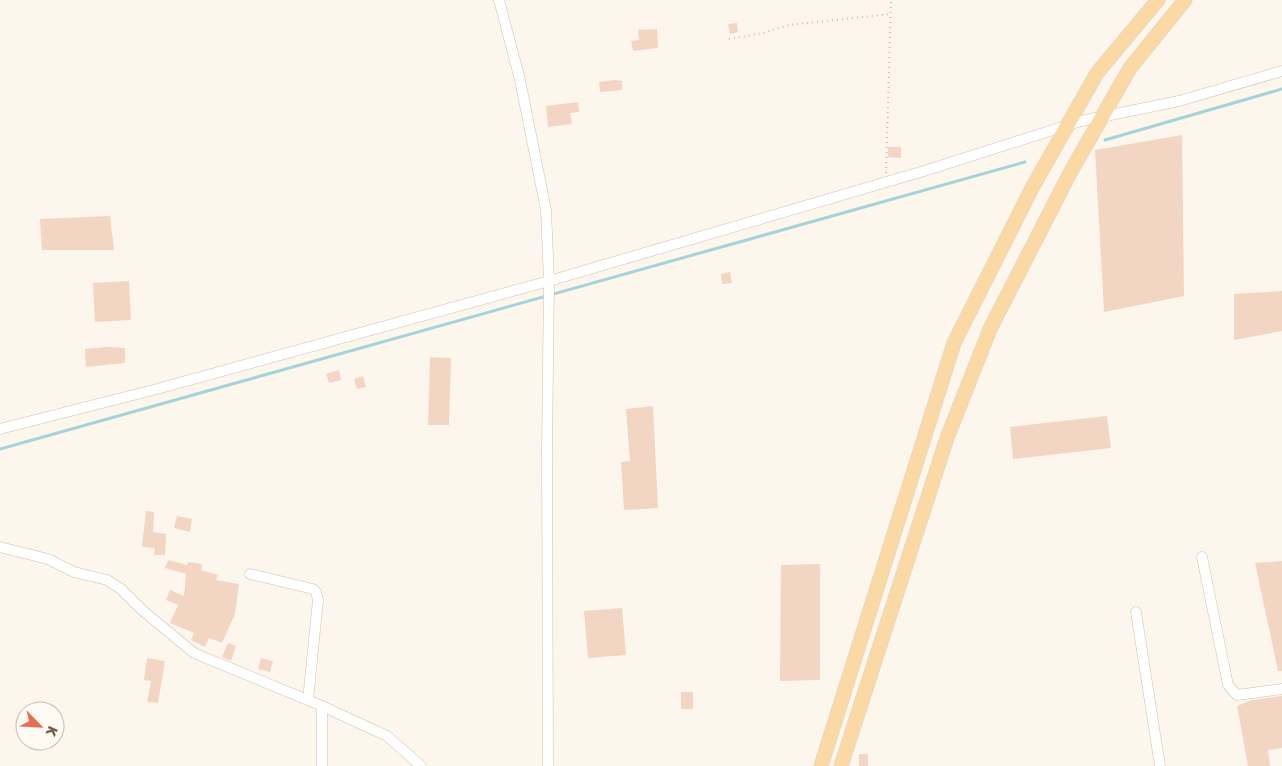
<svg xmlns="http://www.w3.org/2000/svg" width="1282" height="766" font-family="Rubik,sans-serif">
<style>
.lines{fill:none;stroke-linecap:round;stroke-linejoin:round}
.stream{stroke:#a5d3da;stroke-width:3}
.building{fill:#f3d5c3}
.minor-casing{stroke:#d1beb0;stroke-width:11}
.major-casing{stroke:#dad1cd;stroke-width:15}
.path{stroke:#d9b8a5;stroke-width:2;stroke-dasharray:1 4;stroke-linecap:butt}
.minor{stroke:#fff;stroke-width:10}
.major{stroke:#fbd9a5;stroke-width:14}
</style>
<rect width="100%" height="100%" fill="#fdf6ec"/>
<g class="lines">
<g class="stream">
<polyline points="1105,140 1282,89"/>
<polyline points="0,449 1025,162"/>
</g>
</g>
<g class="building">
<polygon points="737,23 738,32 730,34 728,24"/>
<polygon points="657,29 658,48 633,51 631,41 639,40 638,30"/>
<polygon points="614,80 622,81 622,90 600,92 599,82"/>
<polygon points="578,102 579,112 570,113 572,124 548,127 546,106"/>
<polygon points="1182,135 1184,296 1104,312 1095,150"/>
<polygon points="888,147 901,147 901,158 888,157"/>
<polygon points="110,216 114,250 42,250 40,219"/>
<polygon points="730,272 732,283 722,284 721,274"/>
<polygon points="129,281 131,320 95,322 93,283"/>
<polygon points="1282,291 1282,331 1234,340 1234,294"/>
<polygon points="107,347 125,348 125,363 86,367 85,349"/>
<polygon points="430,357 451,358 449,425 428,425"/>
<polygon points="339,370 341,380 329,383 326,374"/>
<polygon points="363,376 366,387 357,389 354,379"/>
<polygon points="653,406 658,508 624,510 621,462 630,461 626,409"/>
<polygon points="1107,416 1111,448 1013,459 1010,427"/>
<polygon points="146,511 154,512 153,532 166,534 165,555 154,555 155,548 142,547"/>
<polygon points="177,516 192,519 190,532 174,528"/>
<polygon points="168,560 187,565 188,562 202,564 201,570 218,575 216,580 239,584 235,614 222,643 209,638 205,647 191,640 194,633 170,623 178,605 166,600 170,590 184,596 186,574 165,568"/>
<polygon points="1282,561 1282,671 1278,671 1255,563"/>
<polygon points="820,564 820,680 780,681 781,565"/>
<polygon points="622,608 626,655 588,658 584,611"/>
<polygon points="228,643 236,646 231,661 222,657"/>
<polygon points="147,658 165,661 158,703 147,702 151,681 144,680"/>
<polygon points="261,658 273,661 270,672 258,669"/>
<rect x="681" y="692" width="12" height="17"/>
<polygon points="1282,696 1282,748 1268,750 1270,766 1248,766 1237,706 1252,700"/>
<rect x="859" y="754" width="9" height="12"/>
</g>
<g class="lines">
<g class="minor-casing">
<g id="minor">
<polyline points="499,0 520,80 546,210 549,281 547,450 548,766"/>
<polyline points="0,429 157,389 549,281 924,171 1081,121 1179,101 1282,71"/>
<polyline points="0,547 48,559 74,572 107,580 121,589 142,610 194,653 322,706 387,736 421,766"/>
<polyline points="1202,557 1228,685 1237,695 1282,689"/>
<polyline points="250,574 313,589 316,592 318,600 308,700"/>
<polyline points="1136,612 1160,766"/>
<polyline points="322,766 322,706"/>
</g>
</g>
<g class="major-casing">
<g id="major">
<polyline points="821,766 954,343 1032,188 1097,73 1158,0"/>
<polyline points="841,766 947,438 990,329 1070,173 1130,68 1185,0"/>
</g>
</g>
<g class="path">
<polyline points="729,39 763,33 789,25 890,14"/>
<polyline points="886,173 891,0"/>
</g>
<use href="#minor" class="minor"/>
<use href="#major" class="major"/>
</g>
<g transform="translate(40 726) rotate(114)"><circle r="24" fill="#fffaf3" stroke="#cabbb1"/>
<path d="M0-4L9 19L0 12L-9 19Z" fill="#e76f51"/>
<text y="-8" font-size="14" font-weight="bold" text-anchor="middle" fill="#7a5c4d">K</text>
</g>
</svg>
